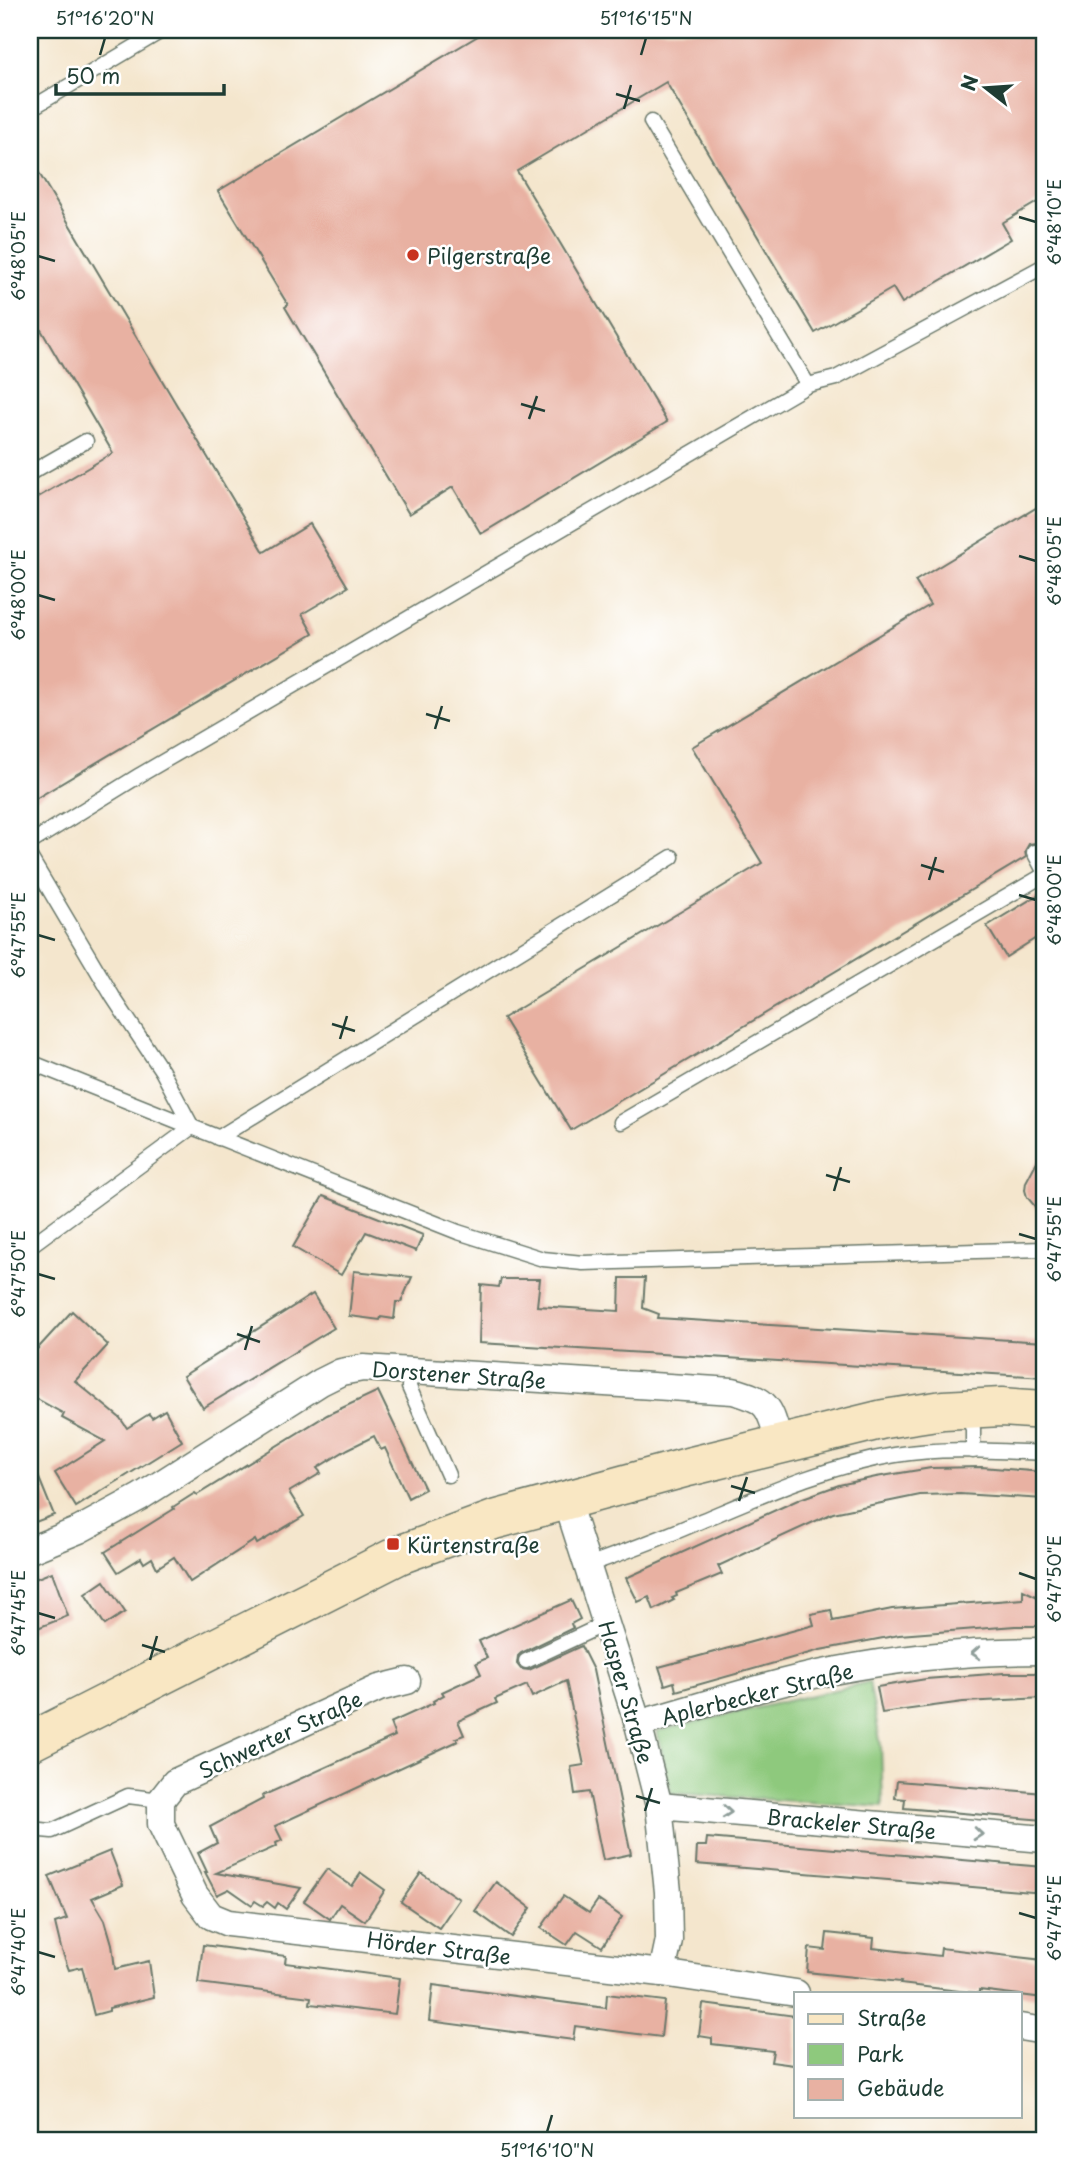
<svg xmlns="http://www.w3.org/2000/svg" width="1074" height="2170" font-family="'Playpen Sans',sans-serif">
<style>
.green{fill:#8ec97d;stroke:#568358;stroke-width:2}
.building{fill:#e8b1a2}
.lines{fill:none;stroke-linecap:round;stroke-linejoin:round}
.lane-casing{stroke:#6a786a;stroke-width:17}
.street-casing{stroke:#6a786a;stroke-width:29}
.secondary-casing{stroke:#6a786a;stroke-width:41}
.lane{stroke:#fff;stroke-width:14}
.street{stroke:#fff;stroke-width:26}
.secondary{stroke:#f9e7c3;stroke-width:38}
.oneway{stroke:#8f9e9a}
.ticks{fill:none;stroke:#1f3d34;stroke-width:2.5}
.poi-dot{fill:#c8321e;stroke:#fff;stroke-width:2.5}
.labels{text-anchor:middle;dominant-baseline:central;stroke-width:5;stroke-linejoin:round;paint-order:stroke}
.poi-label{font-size:21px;fill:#1f3d34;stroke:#fff;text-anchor:start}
.street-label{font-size:21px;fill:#1f3d34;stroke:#fff}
.neatline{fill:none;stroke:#1f3d34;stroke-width:2.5}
.ticks-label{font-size:18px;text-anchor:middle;fill:#1f3d34}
</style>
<rect width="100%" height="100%" fill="#fff"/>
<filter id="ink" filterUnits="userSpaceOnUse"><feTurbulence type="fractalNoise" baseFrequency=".0143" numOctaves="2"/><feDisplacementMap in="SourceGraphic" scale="14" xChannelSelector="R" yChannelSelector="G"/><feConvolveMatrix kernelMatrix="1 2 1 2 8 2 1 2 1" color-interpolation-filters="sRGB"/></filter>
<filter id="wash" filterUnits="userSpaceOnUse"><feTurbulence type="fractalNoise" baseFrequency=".00686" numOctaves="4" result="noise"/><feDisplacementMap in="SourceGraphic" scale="28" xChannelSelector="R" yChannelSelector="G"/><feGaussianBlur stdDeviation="1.57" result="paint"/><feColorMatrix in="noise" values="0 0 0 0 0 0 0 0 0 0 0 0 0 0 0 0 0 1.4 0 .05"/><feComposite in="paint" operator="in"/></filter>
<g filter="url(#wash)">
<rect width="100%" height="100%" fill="#f4e6cd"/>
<polygon class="green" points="869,1682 881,1746 883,1807 671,1793 657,1731"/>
<g id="blocks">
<g class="building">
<polygon points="488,30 1044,30 1044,198 1002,223 1011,239 902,303 893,288 815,333 666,82 517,171 667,422 481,534 453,487 409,514 285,307 288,305 218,191"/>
<polygon points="30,158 264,552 310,524 348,587 302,614 313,634 30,802 30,502 113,453 30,311"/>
<polygon points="1044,503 1044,846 1042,847 1035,843 1029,844 1025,851 1026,857 571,1130 503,1018 762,863 692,747 930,605 915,581"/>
<polygon points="1038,895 1044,906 1044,933 1006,957 987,926"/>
<polygon points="1044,1148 1044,1217 1027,1197 1025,1190 1026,1182"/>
<polygon points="323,1196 423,1235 416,1251 366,1232 341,1275 293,1247"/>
<polygon points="354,1271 412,1277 401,1302 396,1302 394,1319 381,1317 380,1320 349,1316"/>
<polygon points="620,1278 645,1278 643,1308 659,1314 658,1318 1044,1342 1044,1377 479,1343 481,1285 499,1287 501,1279 540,1279 537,1306 619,1311"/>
<polygon points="313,1294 334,1328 203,1408 183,1376"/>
<polygon points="72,1311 108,1345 75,1381 120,1418 127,1428 149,1414 152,1418 165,1410 182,1441 76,1507 55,1473 105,1441 62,1418 64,1414 30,1395 30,1357"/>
<polygon points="378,1391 425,1489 408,1498 385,1448 381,1450 374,1436 348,1449 317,1468 321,1473 289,1492 304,1516 257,1544 255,1540 190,1582 174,1557 157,1568 152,1558 144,1563 141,1558 118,1572 105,1552 174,1509 173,1507 195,1493 197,1495 327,1415"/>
<polygon points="30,1456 54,1515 30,1524"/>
<polygon points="981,1467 1044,1472 1044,1499 960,1494 920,1495 833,1513 718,1566 722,1574 676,1593 677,1596 672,1598 674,1600 654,1610 649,1597 638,1602 626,1578 800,1499 839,1485 876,1477 931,1468"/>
<polygon points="52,1572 68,1616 30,1631 30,1581"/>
<polygon points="104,1581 125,1612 105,1625 85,1594"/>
<polygon points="1023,1590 1044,1600 1044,1626 1015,1626 899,1635 820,1650 676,1691 674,1682 665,1685 659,1667 814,1625 811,1614 831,1610 833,1621 892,1609 1023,1599"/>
<polygon points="571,1600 580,1619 571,1624 573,1628 521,1653 518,1656 517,1664 521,1669 529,1670 581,1646 593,1670 631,1854 603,1860 589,1792 575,1794 571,1767 584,1765 566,1681 532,1697 527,1685 495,1699 497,1703 458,1721 464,1735 456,1738 458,1741 275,1826 282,1840 276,1843 277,1846 216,1873 301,1888 286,1909 278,1903 275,1908 267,1902 263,1906 255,1901 252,1905 229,1889 217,1895 205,1872 207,1872 198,1853 217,1843 210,1827 263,1799 262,1796 395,1736 390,1723 434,1703 433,1701 444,1695 442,1692 481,1674 476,1663 487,1658 479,1641"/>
<polygon points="1004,1673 1044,1673 1044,1698 963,1702 882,1713 877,1687 926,1679"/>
<polygon points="897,1781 1044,1793 1044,1820 904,1808 905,1799 895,1798"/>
<polygon points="707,1838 1044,1867 1044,1893 696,1864 697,1846 706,1846"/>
<polygon points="110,1851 123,1885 92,1898 105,1920 112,1944 115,1969 149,1961 154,1997 109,2008 109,2011 94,2015 82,1967 69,1970 61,1948 55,1923 67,1919 49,1876"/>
<polygon points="327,1869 352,1886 361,1873 385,1890 365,1921 340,1904 330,1919 304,1901"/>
<polygon points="421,1873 459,1899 439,1928 401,1902"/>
<polygon points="496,1882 531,1908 511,1937 475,1911"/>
<polygon points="563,1896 589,1913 598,1900 622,1917 602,1947 577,1931 567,1945 541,1928"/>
<polygon points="827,1933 874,1938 873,1948 940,1956 941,1948 1043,1960 1042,1969 1044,1970 1044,1998 979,1990 979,1993 976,1993 900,1984 901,1982 807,1972 809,1948 825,1950"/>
<polygon points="203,1945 286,1956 285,1963 400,1978 395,2014 310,2004 311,1997 198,1983"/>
<polygon points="433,1985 606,2008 607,1994 665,2001 661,2037 575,2026 573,2040 429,2021"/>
<polygon points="703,2004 796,2016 794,2065 771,2062 773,2051 712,2044 712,2038 699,2036"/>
</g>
</g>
</g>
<g filter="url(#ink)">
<use href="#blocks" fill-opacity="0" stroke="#6a786a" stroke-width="2"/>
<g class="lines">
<g class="lane-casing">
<g id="lane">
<polyline points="30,109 163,30"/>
<polyline points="651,122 808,385"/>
<polyline points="30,473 86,441"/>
<polyline points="30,843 140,775 808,385 836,378 1044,266"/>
<polyline points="1034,852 1044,871"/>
<polyline points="30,857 113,997 162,1071 192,1127 458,1232 543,1259 583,1263 1044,1249"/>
<polyline points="30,1062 192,1127 30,1246"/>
<polyline points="621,1122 1044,875"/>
<polyline points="218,1138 672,857"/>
<polyline points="410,1371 409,1387 448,1475"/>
<polyline points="966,1411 973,1429 973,1451"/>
<path d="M588 1565C627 1551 665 1537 703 1520 765 1494 827 1466 895 1455 944 1447 995 1451 1044 1453"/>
<polyline points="526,1661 607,1623"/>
<polyline points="30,1829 52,1831 128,1796 161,1800"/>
</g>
</g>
<g class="street-casing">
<g id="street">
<polyline points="566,1499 638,1724 659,1806 668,1892 669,1940 662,1973"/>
<path d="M30 1550 79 1530 140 1497 321 1382 341 1372 363 1368 733 1391C771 1401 769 1408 780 1444"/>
<polyline points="407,1681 379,1688 175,1782 161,1800 161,1824 195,1895 211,1916 228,1923 662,1973 796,1993"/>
<path d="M638 1724C702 1706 767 1684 833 1671 902 1657 974 1651 1044 1651"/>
<polyline points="659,1806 1044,1839"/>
<polyline points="1020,2027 1044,2031"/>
</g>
</g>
<g class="secondary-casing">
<polyline id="secondary" points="30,1742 399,1555 494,1520 688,1467 884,1419 943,1410 1002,1407 1044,1410"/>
</g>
<use href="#lane" class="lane"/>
<use href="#street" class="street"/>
<use href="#secondary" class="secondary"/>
</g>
<defs><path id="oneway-chevron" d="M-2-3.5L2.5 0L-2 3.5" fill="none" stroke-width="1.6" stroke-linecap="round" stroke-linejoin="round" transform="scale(1.75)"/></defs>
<g class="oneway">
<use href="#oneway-chevron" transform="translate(976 1653) rotate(177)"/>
<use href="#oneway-chevron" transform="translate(727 1812) rotate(5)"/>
<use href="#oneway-chevron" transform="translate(978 1834) rotate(5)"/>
</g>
</g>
<path class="ticks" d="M100 55 105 38M641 55 646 38M616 94 640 101M624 109 631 85M1019 217 1036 222M38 256 55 261M521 404 545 411M529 419 537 396M1019 556 1036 561M38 595 55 600M426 714 450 721M435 729 442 706M921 865 944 872M929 880 936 857M1019 895 1036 900M38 935 55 940M332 1024 355 1031M340 1039 347 1016M826 1175 850 1182M834 1191 841 1167M1019 1234 1036 1239M38 1274 55 1279M237 1334 260 1342M245 1350 252 1326M731 1486 755 1493M739 1501 747 1477M1019 1573 1036 1579M38 1613 55 1618M142 1645 165 1652M150 1660 157 1636M636 1796 660 1803M645 1811 652 1788M1019 1913 1036 1918M38 1952 55 1957M547 2132 552 2115"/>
<g class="poi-dot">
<circle cx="413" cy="255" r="7"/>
<rect x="386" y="1537" width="14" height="14" rx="3.5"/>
</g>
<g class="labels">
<g class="poi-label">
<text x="427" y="255">Pilgerstraße</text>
<text x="407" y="1544">Kürtenstraße</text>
</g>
<g class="street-label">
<text transform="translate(459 1374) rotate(4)">Dorstener Straße</text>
<text transform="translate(627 1692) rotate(74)">Hasper Straße</text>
<text transform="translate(757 1693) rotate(-14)">Aplerbecker Straße</text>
<text transform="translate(280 1734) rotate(-25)">Schwerter Straße</text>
<text transform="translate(851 1823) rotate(5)">Brackeler Straße</text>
<text transform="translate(439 1947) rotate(7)">Hörder Straße</text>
</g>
</g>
<rect width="1074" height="2170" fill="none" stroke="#fff" stroke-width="77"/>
<rect x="794" y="1992" width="228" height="126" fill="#ffffff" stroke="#a5b1ae" stroke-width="2"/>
<rect x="808" y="2014" width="35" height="10" fill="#f9e7c3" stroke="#a5b1ae" stroke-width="2"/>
<text x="857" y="2026" font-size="21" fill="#1f3d34">Straße</text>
<rect x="808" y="2044" width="35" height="21" fill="#8ec97d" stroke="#a5b1ae" stroke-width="2"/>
<text x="857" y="2062" font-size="21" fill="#1f3d34">Park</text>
<rect x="808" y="2079" width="35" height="21" fill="#e8b1a2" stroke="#a5b1ae" stroke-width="2"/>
<text x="857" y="2096" font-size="21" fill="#1f3d34">Gebäude</text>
<g transform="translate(986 88) rotate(287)" stroke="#ffffff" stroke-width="5" paint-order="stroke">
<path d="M0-5L12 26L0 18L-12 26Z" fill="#1f3d34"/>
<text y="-10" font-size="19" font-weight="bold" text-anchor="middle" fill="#1f3d34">N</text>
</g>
<path d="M56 84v10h168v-10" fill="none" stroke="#1f3d34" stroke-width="3.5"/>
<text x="66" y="84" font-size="21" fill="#1f3d34" stroke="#ffffff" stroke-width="5" paint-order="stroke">50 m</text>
<rect x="38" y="38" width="998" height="2094" class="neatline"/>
<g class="ticks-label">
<text x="105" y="25">51°16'20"N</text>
<text x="646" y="25">51°16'15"N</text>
<text transform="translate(1055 222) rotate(-90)" y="6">6°48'10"E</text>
<text transform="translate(19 256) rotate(-90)" y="6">6°48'05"E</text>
<text transform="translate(1055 561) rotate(-90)" y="6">6°48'05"E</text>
<text transform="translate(19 595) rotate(-90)" y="6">6°48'00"E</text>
<text transform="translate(1055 900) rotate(-90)" y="6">6°48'00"E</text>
<text transform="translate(19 935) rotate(-90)" y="6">6°47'55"E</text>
<text transform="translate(1055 1239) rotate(-90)" y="6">6°47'55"E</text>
<text transform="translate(19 1274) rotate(-90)" y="6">6°47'50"E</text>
<text transform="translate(1055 1579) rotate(-90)" y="6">6°47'50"E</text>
<text transform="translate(19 1613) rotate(-90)" y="6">6°47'45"E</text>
<text transform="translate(1055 1918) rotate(-90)" y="6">6°47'45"E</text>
<text transform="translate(19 1952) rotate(-90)" y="6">6°47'40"E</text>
<text x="547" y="2157">51°16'10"N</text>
</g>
</svg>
